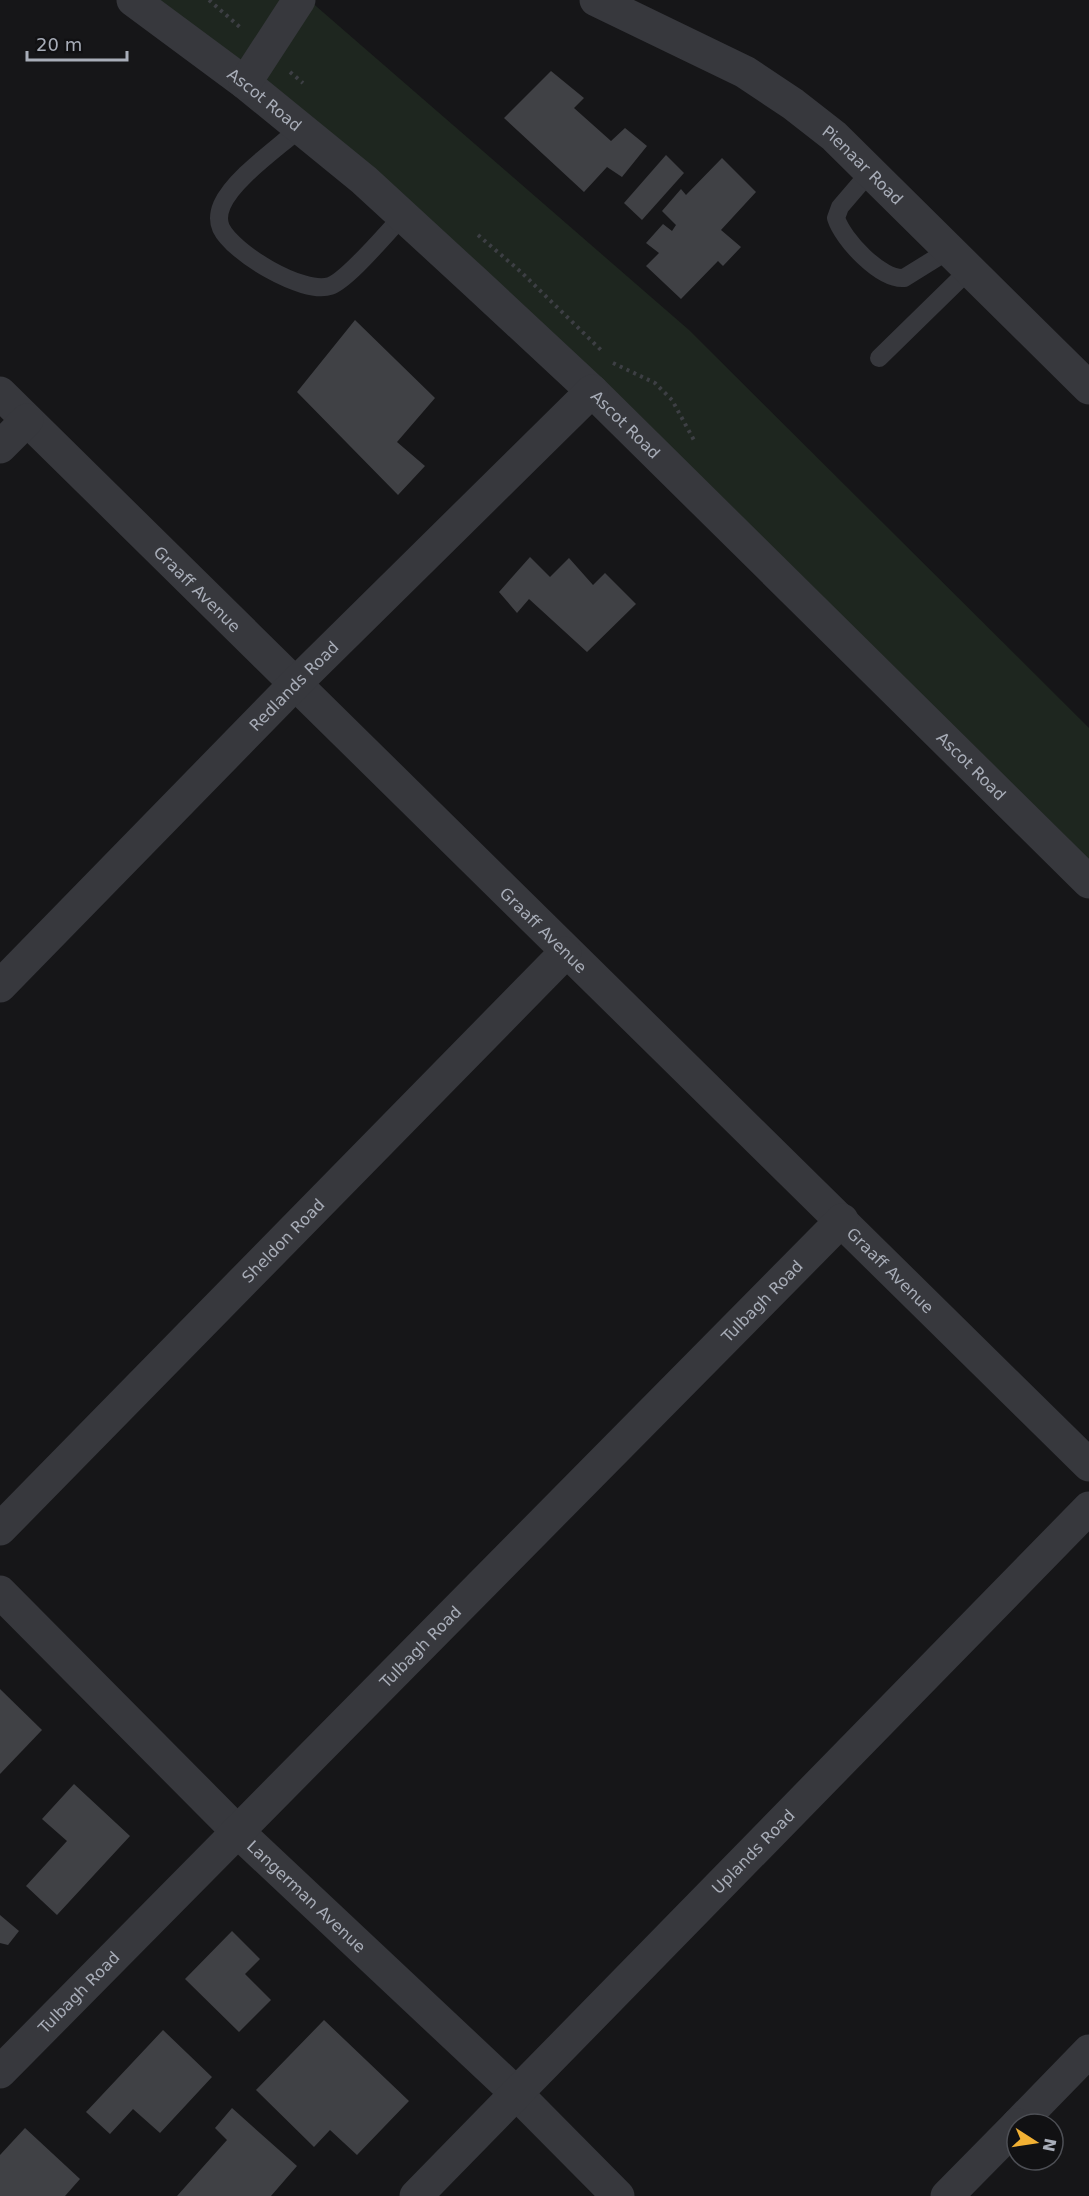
<svg xmlns="http://www.w3.org/2000/svg" width="1089" height="2196" font-family="'DejaVu Sans',sans-serif">
<style>
.green{fill:#1e261f}
.building{fill:#404145}
.lines{fill:none;stroke-linecap:round;stroke-linejoin:round}
.path{stroke:#3d3f44;stroke-width:4;stroke-dasharray:3 4.5;stroke-linecap:butt}
.lane{stroke:#37383d;stroke-width:18}
.street{stroke:#37383d;stroke-width:33}
.labels{text-anchor:middle;dominant-baseline:central;stroke-width:6;stroke-linejoin:round;paint-order:stroke}
.street-label{font-size:16px;fill:#a8adb8;stroke:#111113}
</style>
<rect width="100%" height="100%" fill="#161618"/>
<polygon class="green" points="133,0 309,0 689,330 1089,728 1089,882 592,391"/>
<g class="building">
<polygon points="551,71 584,98 574,108 611,141 625,128 647,146 622,177 607,167 584,192 504,118"/>
<polygon points="666,155 684,173 642,220 624,203"/>
<polygon points="722,158 756,192 721,230 741,247 723,266 718,261 681,299 646,266 659,253 646,243 663,224 672,231 676,225 662,211 681,189 686,195"/>
<polygon points="355,320 435,398 397,442 425,466 398,495 297,392"/>
<polygon points="530,557 550,577 569,558 593,585 605,573 636,604 587,652 529,599 517,613 499,592"/>
<polygon points="0,1689 42,1730 0,1774"/>
<polygon points="74,1784 130,1836 57,1915 26,1886 67,1841 42,1819"/>
<polygon points="0,1915 19,1931 8,1945 0,1943"/>
<polygon points="232,1931 260,1959 245,1974 271,2000 239,2032 185,1979"/>
<polygon points="324,2020 409,2101 357,2155 330,2130 314,2147 256,2090"/>
<polygon points="163,2030 212,2077 160,2133 133,2109 110,2134 86,2112"/>
<polygon points="232,2108 297,2166 271,2196 177,2196 227,2140 215,2128"/>
<polygon points="25,2128 80,2179 65,2196 0,2196 0,2155"/>
</g>
<g class="lines">
<g class="path">
<polyline points="209,0 242,29"/>
<polyline points="290,72 303,83"/>
<polyline points="478,235 521,272 602,351"/>
<polyline points="613,363 655,383 672,400 695,442"/>
</g>
<g class="lane">
<path d="M300 128C278 148 234 178 222 205 219 212 218 221 221 228 233 253 303 295 330 286 348 280 388 231 403 216"/>
<path d="M870 172 840 207 836 218C843 240 881 280 904 278L949 250"/>
<polyline points="879,358 969,270"/>
</g>
<g class="street">
<path id="s1" d="M133 0 245 83 364 180 476 283 592 391 1089 882"/>
<path id="s2" d="M596 0 745 72 793 104 834 136 1089 388"/>
<polyline points="245,83 299,0"/>
<path id="s3" d="M0 393C361 753 726 1108 1089 1465"/>
<polyline points="0,447 27,420"/>
<path id="s4" d="M0 986 295 684 592 391"/>
<path id="s5" d="M0 1529 565 953"/>
<path id="s6" d="M0 1592 237 1831 515 2092 618 2196"/>
<path id="s7" d="M0 2072 842 1220"/>
<polyline points="1018,2124 1089,2051"/>
<path id="s8" d="M416 2196 1089 1508"/>
<polyline points="947,2196 1017,2125"/>
</g>
</g>
<g class="labels">
<g class="street-label">
<text stroke="none"><textPath href="#s1" startOffset="165">Ascot Road</textPath></text>
<text stroke="none"><textPath href="#s2" startOffset="316">Pienaar Road</textPath></text>
<text stroke="none"><textPath href="#s1" startOffset="651">Ascot Road</textPath></text>
<text stroke="none"><textPath href="#s3" startOffset="278">Graaff Avenue</textPath></text>
<text stroke="none"><textPath href="#s4" startOffset="420">Redlands Road</textPath></text>
<text stroke="none"><textPath href="#s1" startOffset="1137">Ascot Road</textPath></text>
<text stroke="none"><textPath href="#s3" startOffset="764">Graaff Avenue</textPath></text>
<text stroke="none"><textPath href="#s5" startOffset="404">Sheldon Road</textPath></text>
<text stroke="none"><textPath href="#s3" startOffset="1250">Graaff Avenue</textPath></text>
<text stroke="none"><textPath href="#s7" startOffset="1084">Tulbagh Road</textPath></text>
<text stroke="none"><textPath href="#s7" startOffset="598">Tulbagh Road</textPath></text>
<text stroke="none"><textPath href="#s8" startOffset="482">Uplands Road</textPath></text>
<text stroke="none"><textPath href="#s6" startOffset="432">Langerman Avenue</textPath></text>
<text stroke="none"><textPath href="#s7" startOffset="112">Tulbagh Road</textPath></text>
</g>
</g>
<g transform="translate(1035 2142) rotate(102)"><circle r="28" fill="#111113" stroke="#4d4f55" stroke-width="1.5"/>
<path d="M0-4.5L10 22L0 15L-10 22Z" fill="#f2b134"/>
<text y="-9" font-size="16" font-weight="bold" text-anchor="middle" fill="#a8adb8">N</text>
</g>
<path d="M27 51v9h100v-9" fill="none" stroke="#a8adb8" stroke-width="3"/>
<text x="36" y="51" font-size="18" fill="#a8adb8" stroke="#111113" stroke-width="4.5" paint-order="stroke">20 m</text>
</svg>
